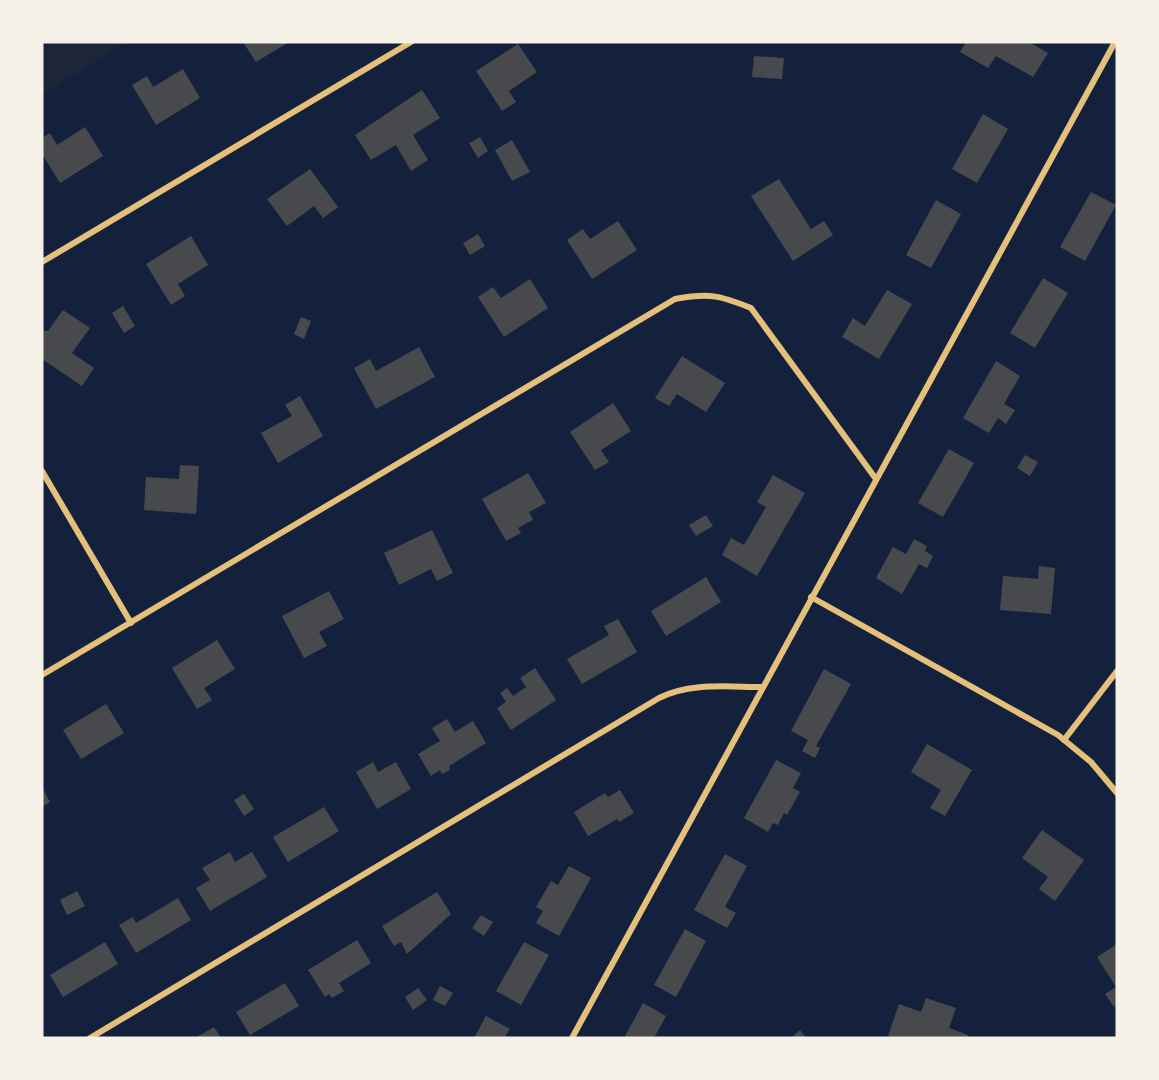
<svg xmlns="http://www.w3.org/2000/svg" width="1159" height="1080" font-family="Lato,sans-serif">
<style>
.green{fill:#1d2539}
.building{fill:#48494c}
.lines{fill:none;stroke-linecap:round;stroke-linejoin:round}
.minor{stroke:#e5c07b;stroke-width:6}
</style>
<rect width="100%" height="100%" fill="#14213d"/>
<polygon class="green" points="42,42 127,42 42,94"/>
<g class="building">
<polygon points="243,42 289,42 256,62"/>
<polygon points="966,42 1029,42 1048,53 1033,77 996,56 988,68 960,52"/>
<polygon points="518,44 537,72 509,91 516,102 502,111 476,71"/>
<polygon points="754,56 784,58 782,79 752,77"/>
<polygon points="183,69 200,98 156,125 132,85 147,76 153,87"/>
<polygon points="422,90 440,118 413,135 428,160 411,171 396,145 371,160 355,135"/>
<polygon points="983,114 1008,129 977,183 952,169"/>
<polygon points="85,127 103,156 60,183 42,154 42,138 50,133 57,145"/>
<polygon points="480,137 488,151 478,158 469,143"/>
<polygon points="512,140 530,172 512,181 495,150"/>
<polygon points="310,169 338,207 323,218 314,206 287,226 267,199"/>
<polygon points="779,179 811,229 824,221 833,235 793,261 751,196"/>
<polygon points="1091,192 1116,205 1085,261 1060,247"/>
<polygon points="936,200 961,214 931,268 906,255"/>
<polygon points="618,221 637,250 592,279 567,240 583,229 590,239"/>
<polygon points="478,234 485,246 470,255 463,243"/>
<polygon points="191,236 208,265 178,284 185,296 171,305 146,264"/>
<polygon points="1043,278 1068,293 1035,348 1010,333"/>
<polygon points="530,279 548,308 504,337 478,297 493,287 501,298"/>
<polygon points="887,290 912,304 879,359 842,337 853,318 865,326"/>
<polygon points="123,306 135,326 124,333 112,313"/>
<polygon points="63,310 90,328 72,353 94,368 82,386 42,359 42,330 48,331"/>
<polygon points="301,317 311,321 304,339 294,334"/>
<polygon points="419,347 435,377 376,409 354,368 370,359 376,371"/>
<polygon points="682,356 725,383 706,412 677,394 669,406 655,398"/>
<polygon points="996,361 1020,376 1004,404 1015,410 1006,424 998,418 989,433 963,418"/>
<polygon points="300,396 323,436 278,463 261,433 292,416 285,405"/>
<polygon points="613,403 631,431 601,450 609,462 595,470 570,432"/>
<polygon points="949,449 974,463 943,517 918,503"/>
<polygon points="1025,455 1038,462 1030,476 1017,468"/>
<polygon points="180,465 199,466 196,514 144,510 146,477 179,479"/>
<polygon points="528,473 546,503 529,512 533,520 518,528 521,533 506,541 482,499"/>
<polygon points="773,475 805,493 757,576 722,555 731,538 744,545 766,507 757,502"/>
<polygon points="706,515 713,526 696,536 689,525"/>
<polygon points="432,530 453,573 437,581 431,569 399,585 384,553"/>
<polygon points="914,539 927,546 925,551 933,556 927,568 919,564 902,594 876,578 893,547 906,554"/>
<polygon points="1039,566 1055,568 1051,614 1000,610 1003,576 1038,579"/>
<polygon points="706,577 721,602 666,636 651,611"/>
<polygon points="329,591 344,619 319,632 327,646 304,658 282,616"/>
<polygon points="618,619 637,652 582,684 567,659 609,635 604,626"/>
<polygon points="217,640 235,669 204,688 212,700 197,709 172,668"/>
<polygon points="535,668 556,700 511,730 497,708 506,702 500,693 507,688 513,696 526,687 520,678"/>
<polygon points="824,669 851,684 816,746 820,748 815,758 802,751 808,740 791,731"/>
<polygon points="106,704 124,733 81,759 63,730"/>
<polygon points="447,719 455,732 473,721 486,743 449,766 450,770 442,774 440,770 431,776 418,754 440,741 432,728"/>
<polygon points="927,744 972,770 945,816 930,808 941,790 911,772"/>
<polygon points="776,760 801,773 793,788 800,792 787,815 784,813 778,825 773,823 768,832 744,818"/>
<polygon points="373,762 378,772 396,762 411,789 377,809 356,772"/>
<polygon points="42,787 50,802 42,807"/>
<polygon points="620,790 634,813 619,822 617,819 588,836 574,812 605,793 608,797"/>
<polygon points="244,794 254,809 244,816 234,800"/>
<polygon points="324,807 339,831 288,862 273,837"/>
<polygon points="1042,830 1084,860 1055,901 1039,889 1048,877 1022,858"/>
<polygon points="230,852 235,862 252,852 267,877 210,911 196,888 210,880 202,868"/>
<polygon points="725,854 747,866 725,907 736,913 727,928 694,910"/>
<polygon points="569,866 591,878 559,936 536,923 543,911 536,907 551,881 558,885"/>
<polygon points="77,891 85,906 67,915 60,900"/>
<polygon points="437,892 451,914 407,954 401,942 394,946 382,926"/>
<polygon points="178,898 191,920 136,953 119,925 133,917 136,923"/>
<polygon points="481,915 493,922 484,936 472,928"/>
<polygon points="685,929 706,941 676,997 654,985"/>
<polygon points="357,940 371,963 339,983 344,991 332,998 329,994 325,997 308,970"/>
<polygon points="105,942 118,964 63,997 50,975"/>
<polygon points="524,942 549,955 521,1005 496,991"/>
<polygon points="1117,944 1117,1004 1114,1007 1105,994 1116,987 1097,957"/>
<polygon points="285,983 299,1006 250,1035 236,1012"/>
<polygon points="440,986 453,993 445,1006 433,1000"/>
<polygon points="418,988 427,1000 413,1010 405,997"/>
<polygon points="926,998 956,1008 949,1028 968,1035 967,1038 895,1038 888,1036 899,1004 921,1012"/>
<polygon points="643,1003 666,1016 654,1038 624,1038"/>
<polygon points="486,1016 510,1029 504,1038 474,1038"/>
<polygon points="214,1027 221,1038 195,1038"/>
<polygon points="800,1030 806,1038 791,1038"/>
</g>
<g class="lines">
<g class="minor">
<polyline points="42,262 411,42"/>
<polyline points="42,471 131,623"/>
<polyline points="811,597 1058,735 1091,762 1117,793"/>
<path d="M42 675 675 299C709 293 719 295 751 308L876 479"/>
<polyline points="1064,740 1117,671"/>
<path d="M90 1038 659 698C690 682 728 687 762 687"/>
<polyline points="572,1038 1115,42"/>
</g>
</g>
<rect width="1159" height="1080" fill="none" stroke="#f6f1e7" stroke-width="87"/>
</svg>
